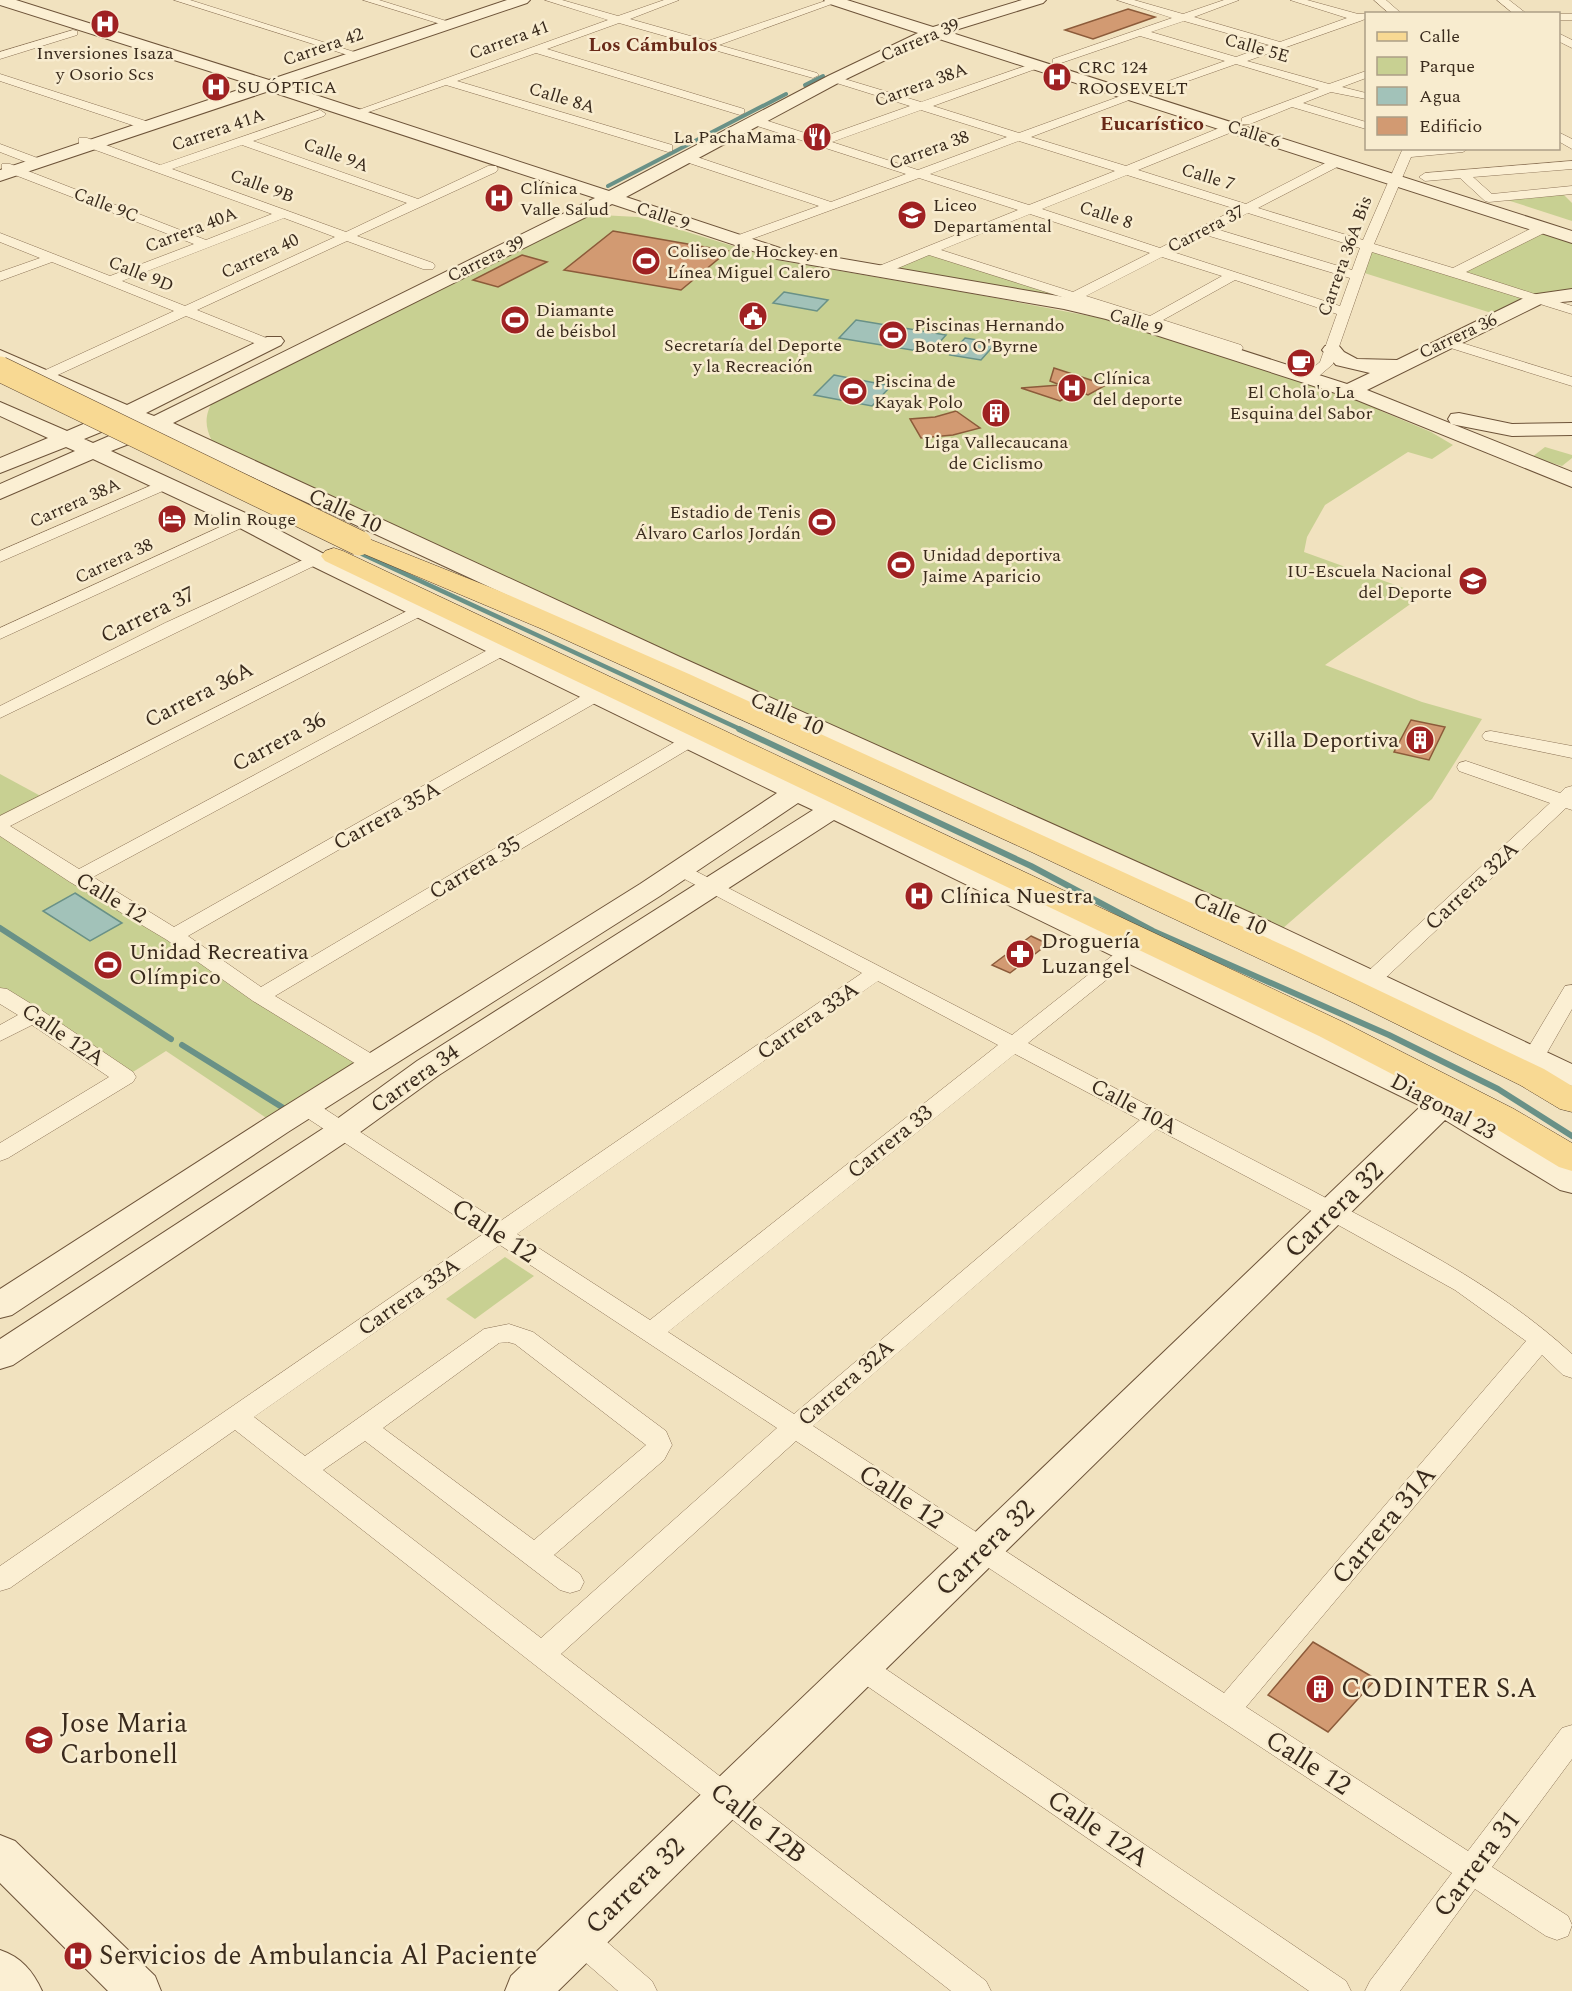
<svg xmlns="http://www.w3.org/2000/svg" width="1572" height="1991" font-family="Spectral,serif">
<style>
.green{fill:#c8d092}
.water{fill:#a2c2b9;stroke:#699187;stroke-width:1.5}
.lines{fill:none;stroke-linecap:round;stroke-linejoin:round}
.stream-far2{stroke:#699187;stroke-width:4}
.stream-far1{stroke:#699187;stroke-width:4.5}
.stream{stroke:#699187;stroke-width:6}
.building{fill:#d29a72;stroke:#8c5b3a;stroke-width:1.5}
.street-casing{stroke:#8b7256;stroke-width:1}
.secondary-casing{stroke:#6d5339;stroke-width:2}
.primary-casing{stroke:#58402b;stroke-width:1}
.street{fill:#fbefd3;fill-rule:evenodd}
.secondary{fill:#fbefd3;fill-rule:evenodd}
.primary{fill:#f8d993;fill-rule:evenodd}
.primary-bridge-casing{stroke:#58402b;stroke-width:26;stroke-linecap:butt}
.primary-bridge{stroke:#f8d993;stroke-width:25}
.labels{text-anchor:middle;dominant-baseline:central;stroke-width:5;stroke-linejoin:round;paint-order:stroke}
.far-street-label{font-size:18px;fill:#392a1c;stroke:#f8eccf}
.far-poi-label{font-size:18px;fill:#392a1c;stroke:#f8eccf;text-anchor:start}
.far-neighbourhood-label{font-size:20px;font-weight:bold;fill:#692918;stroke:#f8eccf}
.street-label{font-size:22px;fill:#392a1c;stroke:#f8eccf}
.poi-label{font-size:22px;fill:#392a1c;stroke:#f8eccf;text-anchor:start}
.near-street-label{font-size:27px;fill:#392a1c;stroke:#f8eccf}
.near-poi-label{font-size:27px;fill:#392a1c;stroke:#f8eccf;text-anchor:start}
</style>
<rect width="100%" height="100%" fill="#f1e2bf"/>
<g class="green">
<polygon points="1560,191 1572,203 1572,221 1504,199"/>
<path d="M600 215 638 217 782 261 969 293 1105 319 1364 396 1381 411 1431 432 1453 445 1432 459 1408 452 1325 505 1307 537 1304 552 1423 595 1325 665 1422 702 1482 719 1432 799 1275 935 212 441C204 425 205 414 214 399L581 217Z"/>
<polygon points="1543,228 1572,237 1572,295 1501,316 1358,271 1367,246 1454,273"/>
<polygon points="929,251 1074,297 1064,303 879,271"/>
<polygon points="1545,447 1572,455 1572,458 1562,466 1532,457"/>
<polygon points="0,774 48,800 0,824"/>
<polygon points="0,828 374,1065 277,1125 166,1051 125,1077 0,994"/>
<polygon points="505,1257 534,1276 475,1319 446,1299"/>
</g>
<g class="water">
<polygon points="784,292 828,300 817,311 773,303"/>
<polygon points="856,320 946,335 930,353 839,338"/>
<polygon points="965,338 996,343 981,360 950,355"/>
<polygon points="834,375 891,386 872,406 814,395"/>
<polygon points="75,893 122,923 90,941 43,911"/>
</g>
<g class="lines">
<g class="stream-far2">
<polyline points="805,85 823,76"/>
<polyline points="608,186 786,94"/>
</g>
<polyline class="stream-far1" points="362,554 742,730"/>
<g class="stream">
<polyline points="739,729 1031,866 1153,931 1389,1035 1498,1089 1572,1136"/>
<polyline points="0,928 171,1039"/>
<polyline points="182,1045 285,1109"/>
</g>
</g>
<g class="building">
<polygon points="1128,9 1155,17 1093,39 1065,30"/>
<polygon points="613,231 728,251 681,290 564,270"/>
<polygon points="522,255 547,262 498,287 473,280"/>
<polygon points="1054,368 1106,385 1088,395 1078,391 1060,401 1021,388 1060,385 1050,381"/>
<polygon points="956,411 980,428 953,435 921,438 910,419 935,417"/>
<polygon points="1411,720 1445,727 1429,760 1394,752"/>
<polygon points="1031,936 1048,944 1010,973 992,965"/>
<polygon points="1313,1642 1376,1679 1328,1732 1268,1695"/>
</g>
<g class="lines">
<g class="street-casing">
<g id="street">
<polygon points="174,0 190,0 364,55 358,58 354,57"/>
<polygon points="363,0 379,0 456,24 451,27 447,26"/>
<polygon points="545,0 562,0 618,16 664,0 679,0 630,19 708,41 828,0 840,1 719,45 817,73 819,75 813,78 619,23 547,49 744,109 744,113 740,115 536,53 457,81 672,145 672,151 668,152 446,85 360,115 352,115 350,113 608,20"/>
<path d="M1117 0H1134L1183 14 1224 0H1239L1194 17 1280 42 1347 18 1290 0H1307L1358 14 1370 13 1366 14V18L1363 20 1247 61 1329 84 1366 71V78L1342 87 1366 93V99L1331 92 1303 103 1366 122V129L1292 107 1250 124H1242V118L1319 89 1236 64 1154 93H1146V89L1225 61 1140 36 1061 63H1053V59L1172 18ZM1184 21 1269 45 1236 57 1151 32Z"/>
<polygon points="1374,0 1386,0 1402,14 1390,14"/>
<polygon points="1497,0 1509,0 1527,14 1514,14"/>
<rect x="1558" y="14" width="14" height="6"/>
<polygon points="73,30 77,31 77,35 0,59 0,52"/>
<polygon points="1558,33 1572,40 1572,48 1558,41"/>
<path d="M1037 62 1041 63V67L933 106 1019 133 1129 93H1137V97L1031 137 1126 166 1229 124H1237V130L1138 170 1246 204 1335 158H1343V164L1258 208 1363 240 1403 148H1469L1463 152 1411 157 1374 244 1453 268 1538 225H1548L1549 228 1548 231 1466 272 1572 306V314L1372 252 1333 364 1319 376 1314 377 1307 373 1320 362 1337 314 1235 280 1163 320 1241 345 1243 348 1241 351 1236 352 929 255 884 274H874L872 271 874 268 1018 210 919 178 738 244 733 243 731 240 733 237 819 206 683 161 681 158 687 154 691 155 831 202 906 174 751 124V118H759L820 138 910 106 830 81V77H838L921 102ZM921 110 1007 137 918 170 832 142ZM1019 141 1115 171 1029 205 930 174ZM1127 175 1236 209 1160 248 1042 209ZM1248 213 1360 248 1352 270 1216 229ZM1030 214 1150 253 1073 292 941 250ZM1206 235 1350 278 1340 306 1173 252ZM1162 257 1222 276 1150 316 1086 296Z"/>
<polygon points="0,74 152,123 154,126 152,129 144,129 0,81"/>
<path d="M320 110 326 114 324 116 253 141 418 199 488 166H496L498 169 496 172 357 236 433 263 435 266 433 269H423L347 241 197 310 274 341 276 344 274 347H264L186 316 49 379H39L37 376 39 373 174 311 52 262 0 281V272L40 258 0 242V233L110 276 194 244 2 170V164H10L206 240 272 214 79 144V138H87L160 165ZM242 145 407 203 346 232 172 169ZM284 218 335 237 185 306 122 281Z"/>
<polygon points="1558,132 1572,139 1572,149 1558,141"/>
<polygon points="0,144 43,160 45,163 39,167 0,152"/>
<polygon points="1572,161 1572,169 1473,177 1492,194 1572,186 1572,194 1489,202 1485,201 1460,178 1425,181 1419,177 1425,173"/>
<polygon points="1446,338 1572,377 1572,386 1441,345 1439,342 1441,339"/>
<polygon points="166,479 174,484 172,487 0,562 0,551"/>
<polygon points="244,516 252,521 250,524 0,639 0,628"/>
<polygon points="316,554 322,556 324,559 322,562 0,718 0,706 165,623"/>
<polygon points="421,604 427,605 429,609 427,613 10,826 79,869 497,645 509,645 512,649 509,653 93,877 174,927 592,690 604,690 607,694 604,698 188,936 261,987 685,736 697,736 700,740 697,744 275,996 382,1060 385,1065 382,1070 374,1072 366,1070 253,1001 167,940 70,882 0,836 0,816"/>
<polygon points="1491,731 1572,746 1572,758 1485,740 1482,736 1485,732"/>
<polygon points="1466,761 1560,793 1565,788 1572,786 1572,810 1566,808 1378,985 1371,986 1364,985 1361,980 1364,975 1550,803 1459,771 1457,767 1459,763"/>
<path d="M680 863 1012 1035 1122 948 1129 946 1136 948 1139 952 1136 956 1028 1043C1123 1092 1216 1141 1311 1190 1401 1238 1496 1284 1572 1354V1378L1563 1375 1542 1355 1246 1707 1468 1851 1562 1728 1572 1725V1759L1492 1867 1568 1916 1572 1925 1568 1936 1557 1940 1546 1936 1475 1889 1400 1991H1365L1370 1981 1452 1873 796 1441 561 1654 986 1981 991 1991H951L235 1430 10 1588 0 1591V1566L483 1234 298 1112 295 1107 298 1102 306 1100 314 1102 499 1222 862 973 673 873 670 869 673 865ZM878 981 998 1045 650 1320 517 1234ZM1015 1054 1140 1120 794 1414 668 1332ZM1157 1129 1340 1226 1455 1290 1526 1341 1224 1693 813 1426ZM500 1245 777 1428 541 1638 323 1470 365 1441 560 1590 570 1593 580 1590 584 1582 580 1574 554 1555 664 1460 672 1445 666 1431 533 1332 509 1324 484 1329 305 1456 254 1417ZM508 1342 515 1344 646 1445 534 1540 383 1428 499 1343Z"/>
<polygon points="1572,985 1572,1009 1544,1058 1541,1063 1533,1065 1525,1063 1522,1058 1562,991 1565,986"/>
<polygon points="0,988 7,989 41,1010 133,1072 136,1077 133,1082 8,1158 0,1161 0,1143 109,1077 32,1025 0,1041 0,1025 18,1015 0,1004"/>
<polygon points="861,1655 871,1659 1346,1981 1351,1991 1309,1991 851,1675 847,1667 851,1659"/>
<polygon points="581,1925 592,1929 652,1981 657,1991 618,1991 570,1949 566,1939 570,1929"/>
</g>
</g>
<g class="secondary-casing">
<g id="secondary">
<path d="M0 0H16L269 80 507 0H530L527 3 285 85 609 191 828 76 918 33 827 3 824 0H847L933 27 1022 0H1046L1043 3 949 32 1572 231V243L933 37 840 82 626 197 780 248 1064 297 1120 311 1347 384 1370 373 1336 365 1322 350 1325 346H1339L1344 352 1357 359 1397 360 1530 295 1572 289V301L1541 304 1367 390 1572 472V487L1357 400 1106 319 1064 309 777 259 612 204 173 423 680 657 1262 918 1572 1064V1086L1561 1083 1242 930 662 667 157 433 111 451 252 516 324 554 1453 1097 1572 1167V1193L1560 1190 1445 1120 558 1991H505L511 1976 1421 1106 834 820 439 1075 352 1138 13 1365 0 1369V1339L330 1124 417 1061 813 810 798 803 660 896 288 1132 12 1315 0 1318V1289L266 1118 640 884 777 793 308 564 236 526 93 459 0 499V484L75 451 66 447 0 473V458L48 438 0 416V402L67 431 109 413 0 364V350L127 405 267 337H281L284 341 281 345 146 413 154 416 595 198 269 91 0 181V170L253 85 0 5ZM128 421 137 424 93 443 84 439Z"/>
<polygon points="1459,413 1512,424 1572,423 1572,435 1512,436 1451,424 1448,419 1451,414"/>
<polygon points="0,1835 15,1841 155,1976 161,1991 108,1991 0,1883"/>
<path d="M0 1950C21 1957 33 1971 42 1991H0Z"/>
</g>
</g>
<g class="primary-casing">
<g id="primary">
<polygon points="359,535 497,590 689,674 1296,951 1544,1069 1572,1086 1572,1112 1560,1109 1520,1085 1356,1004 1025,849 542,629 350,548 346,543 350,538"/>
<polygon points="334,548 343,551 1343,1022 1514,1109 1572,1143 1572,1171 1559,1167 1490,1125 1319,1036 325,561 321,556 325,551"/>
</g>
</g>
<use href="#street" class="street"/>
<use href="#secondary" class="secondary"/>
<use href="#primary" class="primary"/>
<g class="primary-bridge-casing">
<polyline id="primary-bridge" points="0,369 359,543"/>
</g>
<use href="#primary-bridge" class="primary-bridge"/>
</g>
<defs>
<g id="hospital-disc" transform="scale(1.5)"><circle r="9.5" fill="#9f2122" stroke="#f8eccf"/><path d="M-5-5h3v3.5h4V-5h3V5h-3V1.5h-4V5h-3Z" fill="#fff"/></g>
<g id="restaurant-disc" transform="scale(1.5)"><circle r="9.5" fill="#9f2122" stroke="#f8eccf"/><path d="M-5-6h1v4h1v-4h1v4h1v-4h1v5L-1.5 .5V6h-2V.5L-5-1ZM5-6V6H3V1.5H1.5Q1.5-4 5-6Z" fill="#fff"/></g>
<g id="university-disc" transform="scale(1.5)"><circle r="9.5" fill="#9f2122" stroke="#f8eccf"/><path d="M0-5L7-2L0 1L-7-2ZM-4 1L0 2.5L4 1V4Q0 6-4 4Z" fill="#fff"/></g>
<g id="stadium-disc" transform="scale(1.5)"><circle r="9.5" fill="#9f2122" stroke="#f8eccf"/><path d="M0-5a6.5 5 0 1 0 0 10a6.5 5 0 1 0 0-10ZM-3.5-1.8h7v3.6h-7Z" fill="#fff"/></g>
<g id="civic-disc" transform="scale(1.5)"><circle r="9.5" fill="#9f2122" stroke="#f8eccf"/><path d="M-.6-6.5H3V-4.5H.6V-3L4-1V1h2V6H-6V1h2V-1L-.6-3ZM-1.2 2.5V6h2.4V2.5Z" fill="#fff"/></g>
<g id="cafe-disc" transform="scale(1.5)"><circle r="9.5" fill="#9f2122" stroke="#f8eccf"/><path d="M-5.5-4.5H6V0H3Q3 3.5 0 3.5H-2.5Q-5.5 3.5-5.5 0ZM3-3.2v2h1.7v-2ZM-6 4.5H4V6H-6Z" fill="#fff"/></g>
<g id="building-disc" transform="scale(1.5)"><circle r="9.5" fill="#9f2122" stroke="#f8eccf"/><path d="M-4-6H4V6H1V3H-1V6H-4ZM-2.5-4.3h1.7v1.8h-1.7ZM.8-4.3h1.7v1.8H.8ZM-2.5-1h1.7V.8h-1.7ZM.8-1h1.7V.8H.8Z" fill="#fff"/></g>
<g id="hotel-disc" transform="scale(1.5)"><circle r="9.5" fill="#9f2122" stroke="#f8eccf"/><path d="M-6-4.5h1.5V1H6V5H4.5V3h-9V5H-6ZM-4 0a1.8 1.8 0 1 1 3.6 0ZM.5 0V-2.5h3Q6-2.5 6 0Z" fill="#fff"/></g>
<g id="pharmacy-disc" transform="scale(1.5)"><circle r="9.5" fill="#9f2122" stroke="#f8eccf"/><path d="M-2-6h4v4h4v4h-4v4h-4v-4h-4v-4h4Z" fill="#fff"/></g>
<g id="school-disc" transform="scale(1.5)"><circle r="9.5" fill="#9f2122" stroke="#f8eccf"/><path d="M0-5L7-2L0 1L-7-2ZM-4 1L0 2.5L4 1V4Q0 6-4 4Z" fill="#fff"/></g>
</defs>
<g fill-rule="evenodd">
<use href="#hospital-disc" x="105" y="24"/>
<use href="#hospital-disc" x="1057" y="77"/>
<use href="#hospital-disc" x="216" y="87"/>
<use href="#restaurant-disc" x="817" y="137"/>
<use href="#hospital-disc" x="499" y="198"/>
<use href="#university-disc" x="912" y="215"/>
<use href="#stadium-disc" x="646" y="261"/>
<use href="#civic-disc" x="753" y="316"/>
<use href="#stadium-disc" x="515" y="320"/>
<use href="#stadium-disc" x="893" y="335"/>
<use href="#cafe-disc" x="1301" y="363"/>
<use href="#hospital-disc" x="1072" y="388"/>
<use href="#stadium-disc" x="853" y="391"/>
<use href="#building-disc" x="996" y="413"/>
<use href="#hotel-disc" x="172" y="519"/>
<use href="#stadium-disc" x="822" y="522"/>
<use href="#stadium-disc" x="901" y="565"/>
<use href="#university-disc" x="1473" y="581"/>
<use href="#building-disc" x="1420" y="740"/>
<use href="#hospital-disc" x="919" y="896"/>
<use href="#pharmacy-disc" x="1020" y="954"/>
<use href="#stadium-disc" x="108" y="965"/>
<use href="#building-disc" x="1320" y="1689"/>
<use href="#school-disc" x="39" y="1740"/>
<use href="#hospital-disc" x="78" y="1956"/>
</g>
<g class="labels">
<g class="far-street-label">
<text transform="translate(509 40) rotate(-20)">Carrera 41</text>
<text transform="translate(920 40) rotate(-23)">Carrera 39</text>
<text transform="translate(323 47) rotate(-19)">Carrera 42</text>
<text transform="translate(1257 48) rotate(16)">Calle 5E</text>
<text transform="translate(921 85) rotate(-20)">Carrera 38A</text>
<text transform="translate(562 98) rotate(17)">Calle 8A</text>
<text transform="translate(218 130) rotate(-19)">Carrera 41A</text>
<text transform="translate(1254 134) rotate(18)">Calle 6</text>
<text transform="translate(929 150) rotate(-20)">Carrera 38</text>
<text transform="translate(336 155) rotate(20)">Calle 9A</text>
<text transform="translate(1208 177) rotate(17)">Calle 7</text>
<text transform="translate(262 186) rotate(20)">Calle 9B</text>
<text transform="translate(106 205) rotate(21)">Calle 9C</text>
<text transform="translate(1106 215) rotate(18)">Calle 8</text>
<text transform="translate(663 216) rotate(18)">Calle 9</text>
<text transform="translate(1206 229) rotate(-27)">Carrera 37</text>
<text transform="translate(191 230) rotate(-21)">Carrera 40A</text>
<text transform="translate(260 256) rotate(-25)">Carrera 40</text>
<text transform="translate(1345 256) rotate(-70)">Carrera 36A Bis</text>
<text transform="translate(486 259) rotate(-26)">Carrera 39</text>
<text transform="translate(141 274) rotate(22)">Calle 9D</text>
<text transform="translate(1136 322) rotate(17)">Calle 9</text>
<text transform="translate(1458 336) rotate(-25)">Carrera 36</text>
<text transform="translate(75 503) rotate(-24)">Carrera 38A</text>
<text transform="translate(114 561) rotate(-25)">Carrera 38</text>
</g>
<g class="far-poi-label">
<text x="105" y="53" text-anchor="middle">Inversiones Isaza<tspan x="105" dy="21">y Osorio Scs</tspan></text>
<text x="1078" y="67">CRC 124<tspan x="1078" dy="21">ROOSEVELT</tspan></text>
<text x="237" y="87">SU ÓPTICA</text>
<text x="796" y="137" text-anchor="end">La PachaMama</text>
<text x="520" y="188">Clínica<tspan x="520" dy="21">Valle Salud</tspan></text>
<text x="933" y="205">Liceo<tspan x="933" dy="21">Departamental</tspan></text>
<text x="667" y="251">Coliseo de Hockey en<tspan x="667" dy="21">Línea Miguel Calero</tspan></text>
<text x="536" y="310">Diamante<tspan x="536" dy="21">de béisbol</tspan></text>
<text x="914" y="325">Piscinas Hernando<tspan x="914" dy="21">Botero O'Byrne</tspan></text>
<text x="753" y="345" text-anchor="middle">Secretaría del Deporte<tspan x="753" dy="21">y la Recreación</tspan></text>
<text x="1093" y="378">Clínica<tspan x="1093" dy="21">del deporte</tspan></text>
<text x="874" y="381">Piscina de<tspan x="874" dy="21">Kayak Polo</tspan></text>
<text x="1301" y="392" text-anchor="middle">El Chola'o La<tspan x="1301" dy="21">Esquina del Sabor</tspan></text>
<text x="996" y="442" text-anchor="middle">Liga Vallecaucana<tspan x="996" dy="21">de Ciclismo</tspan></text>
<text x="801" y="512" text-anchor="end">Estadio de Tenis<tspan x="801" dy="21">Álvaro Carlos Jordán</tspan></text>
<text x="193" y="519">Molin Rouge</text>
<text x="922" y="555">Unidad deportiva<tspan x="922" dy="21">Jaime Aparicio</tspan></text>
<text x="1452" y="571" text-anchor="end">IU-Escuela Nacional<tspan x="1452" dy="21">del Deporte</tspan></text>
</g>
<g class="far-neighbourhood-label">
<text x="653" y="45">Los Cámbulos</text>
<text x="1152" y="124">Eucarístico</text>
</g>
<g class="street-label">
<text transform="translate(345 511) rotate(25)">Calle 10</text>
<text transform="translate(148 615) rotate(-26)">Carrera 37</text>
<text transform="translate(199 695) rotate(-27)">Carrera 36A</text>
<text transform="translate(787 714) rotate(24)">Calle 10</text>
<text transform="translate(279 742) rotate(-28)">Carrera 36</text>
<text transform="translate(387 816) rotate(-29)">Carrera 35A</text>
<text transform="translate(475 868) rotate(-31)">Carrera 35</text>
<text transform="translate(1472 886) rotate(-43)">Carrera 32A</text>
<text transform="translate(111 898) rotate(31)">Calle 12</text>
<text transform="translate(1230 914) rotate(24)">Calle 10</text>
<text transform="translate(808 1021) rotate(-35)">Carrera 33A</text>
<text transform="translate(63 1035) rotate(34)">Calle 12A</text>
<text transform="translate(415 1079) rotate(-35)">Carrera 34</text>
<text transform="translate(1134 1107) rotate(28)">Calle 10A</text>
<text transform="translate(1443 1107) rotate(28)">Diagonal 23</text>
<text transform="translate(890 1142) rotate(-39)">Carrera 33</text>
<text transform="translate(409 1297) rotate(-35)">Carrera 33A</text>
<text transform="translate(846 1383) rotate(-41)">Carrera 32A</text>
</g>
<g class="poi-label">
<text x="1399" y="740" text-anchor="end">Villa Deportiva</text>
<text x="940" y="896">Clínica Nuestra</text>
<text x="1041" y="941">Droguería<tspan x="1041" dy="25">Luzangel</tspan></text>
<text x="129" y="952">Unidad Recreativa<tspan x="129" dy="25">Olímpico</tspan></text>
</g>
<g class="near-street-label">
<text transform="translate(1334 1210) rotate(-44)">Carrera 32</text>
<text transform="translate(494 1231) rotate(33)">Calle 12</text>
<text transform="translate(901 1497) rotate(33)">Calle 12</text>
<text transform="translate(1384 1525) rotate(-50)">Carrera 31A</text>
<text transform="translate(985 1548) rotate(-44)">Carrera 32</text>
<text transform="translate(1308 1763) rotate(33)">Calle 12</text>
<text transform="translate(758 1823) rotate(38)">Calle 12B</text>
<text transform="translate(1098 1829) rotate(34)">Calle 12A</text>
<text transform="translate(1477 1864) rotate(-53)">Carrera 31</text>
<text transform="translate(635 1886) rotate(-44)">Carrera 32</text>
</g>
<g class="near-poi-label">
<text x="1341" y="1689">CODINTER S.A</text>
<text x="60" y="1724">Jose Maria<tspan x="60" dy="31">Carbonell</tspan></text>
<text x="99" y="1956">Servicios de Ambulancia Al Paciente</text>
</g>
</g>
<rect x="1365" y="12" width="195" height="138" fill="#f8eccf" stroke="#ac9e87" stroke-width="1.5"/>
<rect x="1377" y="32" width="30" height="9" fill="#f8d993" stroke="#ac9e87" stroke-width="1.5"/>
<text x="1419" y="42" font-size="18" fill="#392a1c">Calle</text>
<rect x="1377" y="57" width="30" height="18" fill="#c8d092" stroke="#ac9e87" stroke-width="1.5"/>
<text x="1419" y="72" font-size="18" fill="#392a1c">Parque</text>
<rect x="1377" y="87" width="30" height="18" fill="#a2c2b9" stroke="#ac9e87" stroke-width="1.5"/>
<text x="1419" y="102" font-size="18" fill="#392a1c">Agua</text>
<rect x="1377" y="117" width="30" height="18" fill="#d29a72" stroke="#ac9e87" stroke-width="1.5"/>
<text x="1419" y="132" font-size="18" fill="#392a1c">Edificio</text>
</svg>
